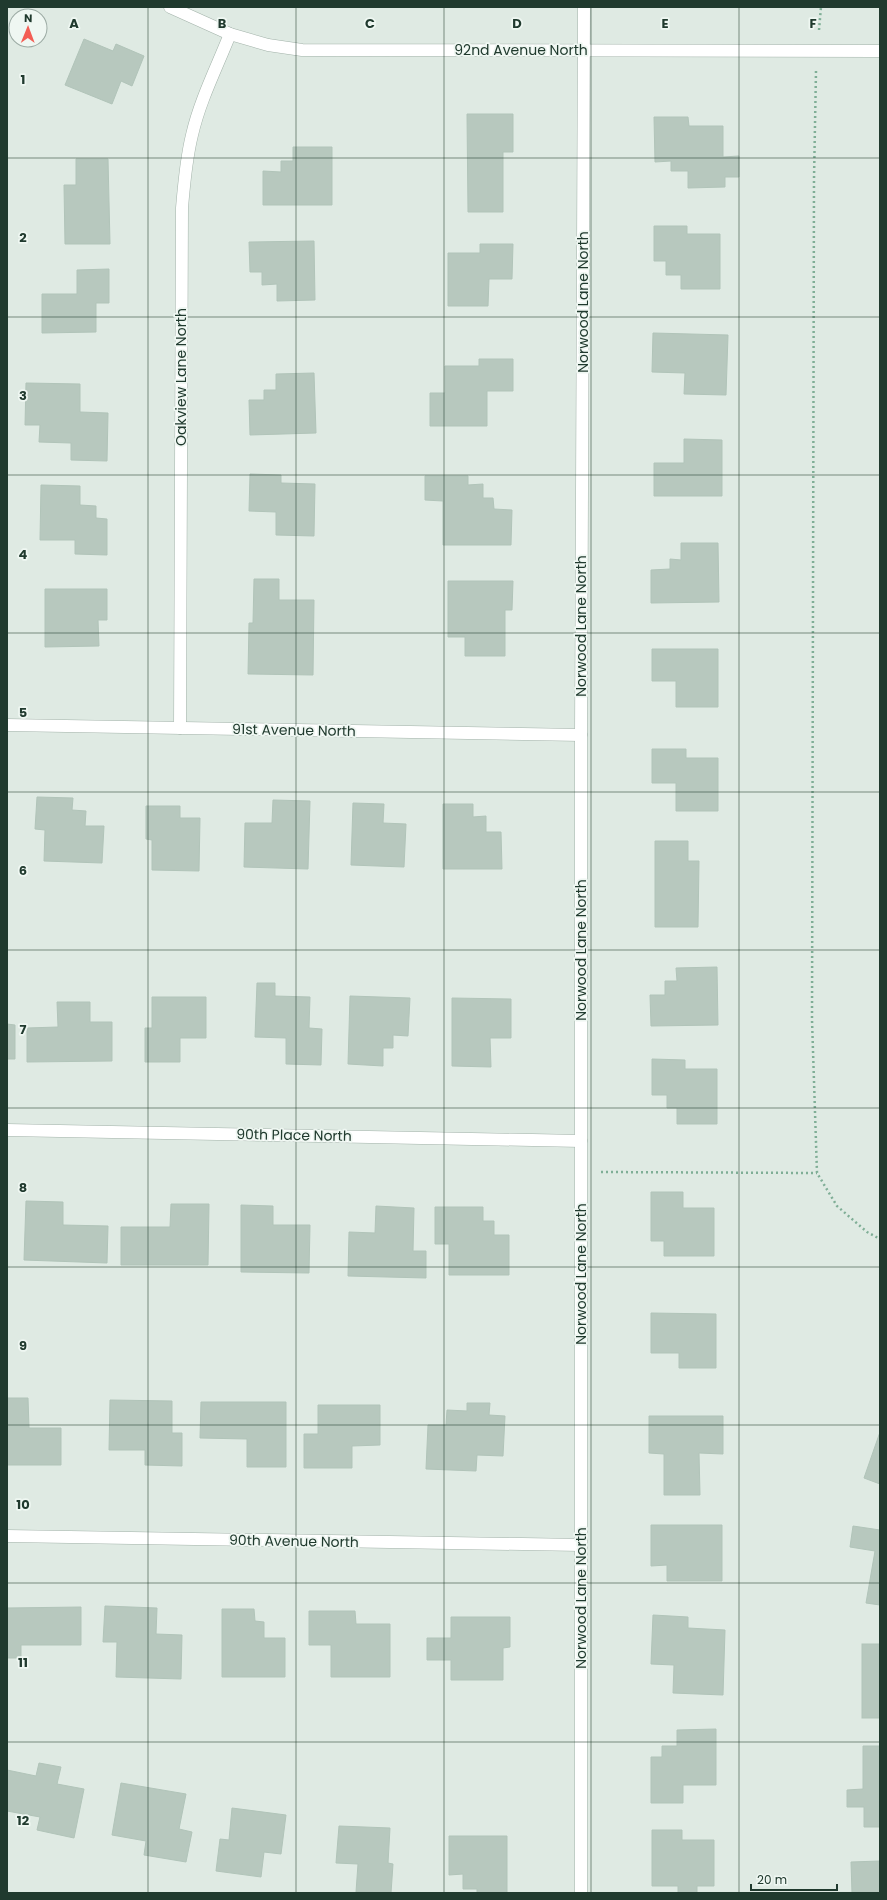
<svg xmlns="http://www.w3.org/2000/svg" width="887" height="1900" font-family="Poppins,sans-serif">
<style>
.building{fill:#b7c8be;stroke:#b1c4b9}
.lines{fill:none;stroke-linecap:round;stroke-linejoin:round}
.minor-casing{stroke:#a2b2a9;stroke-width:13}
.path{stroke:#7fae96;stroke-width:2.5;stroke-dasharray:2 3;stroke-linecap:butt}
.minor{stroke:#fff;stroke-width:12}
.grid{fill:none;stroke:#203a2e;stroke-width:1;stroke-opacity:0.55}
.labels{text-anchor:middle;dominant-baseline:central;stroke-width:3.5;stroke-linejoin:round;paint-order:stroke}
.street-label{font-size:14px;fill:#203a2e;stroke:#eff7f2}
.grid-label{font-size:13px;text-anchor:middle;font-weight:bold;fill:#203a2e;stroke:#eff7f2;stroke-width:3.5;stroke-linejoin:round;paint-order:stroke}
</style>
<rect width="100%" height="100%" fill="#dfeae3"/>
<g class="building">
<polygon points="84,39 113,51 116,44 144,56 132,86 121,81 112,104 65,85"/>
<polygon points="467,114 513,114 513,152 503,152 503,212 468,212"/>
<polygon points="654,117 688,117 689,126 723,126 723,157 739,156 739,177 725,177 725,187 688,188 688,171 671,171 671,161 655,162"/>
<polygon points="293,147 332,147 332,205 263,205 263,171 281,172 281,161 293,161"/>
<polygon points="76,159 108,159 110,244 65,244 64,185 76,185"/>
<polygon points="654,226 687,226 687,234 720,234 720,289 681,289 681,275 666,275 666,261 654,261"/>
<polygon points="314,241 315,300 277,301 277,284 262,285 262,272 250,272 249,242"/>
<polygon points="480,244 513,244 512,279 489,279 488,306 448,306 448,253 480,253"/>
<polygon points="109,269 109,303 96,303 96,332 42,333 42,294 77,294 77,270"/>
<polygon points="653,333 728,335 726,395 684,394 685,373 652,372"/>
<polygon points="479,359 513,359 513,391 487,391 487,426 430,426 430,393 445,393 445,366 479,366"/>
<polygon points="314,373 316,433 250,435 249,400 264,400 264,390 276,390 276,374"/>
<polygon points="26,383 80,384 80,412 108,413 107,461 71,460 71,443 39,442 40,425 25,425"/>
<polygon points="684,439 722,440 722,496 654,496 654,463 684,463"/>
<polygon points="250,474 281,475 281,483 315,484 314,536 276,535 276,512 249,511"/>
<polygon points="425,476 468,476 468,485 483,484 483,498 493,498 494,509 512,510 511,545 443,545 443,501 425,500"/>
<polygon points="41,485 80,486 80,505 96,506 96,518 107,519 107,555 75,554 75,540 40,540"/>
<polygon points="681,543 718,543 719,602 651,603 651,570 670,569 670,559 681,560"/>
<polygon points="254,579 279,579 279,600 314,600 313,675 248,674 249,623 253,623"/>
<polygon points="448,581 513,581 512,610 505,610 505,656 465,656 465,637 448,637"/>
<polygon points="45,589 107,589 107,620 98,620 99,646 45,647"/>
<polygon points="652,649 718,649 718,707 676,707 676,681 652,681"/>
<polygon points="652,749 686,749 686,758 718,758 718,811 676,811 676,783 652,783"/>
<polygon points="37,797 73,798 72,810 86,811 85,826 104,826 102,863 44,861 45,830 35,829"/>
<polygon points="273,800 310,801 308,869 244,867 245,823 272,823"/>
<polygon points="353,803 384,804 383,823 406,824 404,867 351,865"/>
<polygon points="443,804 473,804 473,817 486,816 486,832 501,832 502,869 443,869"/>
<polygon points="146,806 180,806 180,818 200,818 199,871 152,870 152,840 146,839"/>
<polygon points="655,841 688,841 688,861 699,861 698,927 655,927"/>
<polygon points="717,967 718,1025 651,1026 650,995 665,995 665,981 677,981 676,968"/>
<polygon points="257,983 275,983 275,996 310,997 309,1028 322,1029 321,1065 286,1064 286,1038 255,1037"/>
<polygon points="350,996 410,998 408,1036 393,1035 393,1048 383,1048 383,1066 348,1064"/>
<polygon points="152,997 206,997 206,1038 180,1038 180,1062 145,1062 145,1028 152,1028"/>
<polygon points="452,998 511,999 511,1038 490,1038 491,1067 452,1066"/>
<polygon points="57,1002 90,1002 90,1022 112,1022 112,1061 27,1062 27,1028 58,1027"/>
<polygon points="7,1024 15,1025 15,1059 7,1059"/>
<polygon points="652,1059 685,1060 685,1069 717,1069 717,1124 677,1124 677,1108 667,1108 667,1095 652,1095"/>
<polygon points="651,1192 683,1192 683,1208 714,1208 714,1256 664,1256 664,1241 651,1241"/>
<polygon points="26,1201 63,1202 63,1225 108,1226 107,1263 24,1260"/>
<polygon points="171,1204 209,1204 208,1265 121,1265 121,1227 170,1227"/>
<polygon points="241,1205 273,1206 273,1225 310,1225 309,1273 241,1272"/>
<polygon points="376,1206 414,1208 413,1251 426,1251 426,1278 348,1276 349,1232 375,1233"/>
<polygon points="435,1207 483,1207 483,1221 494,1221 494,1235 509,1235 509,1275 449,1275 449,1244 435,1244"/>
<polygon points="651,1313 716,1314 716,1368 679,1368 679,1353 651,1353"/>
<polygon points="7,1398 28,1398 29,1428 61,1428 61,1465 7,1465"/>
<polygon points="110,1400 172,1401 172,1433 182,1433 182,1466 145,1465 145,1450 109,1450"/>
<polygon points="201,1402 286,1402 286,1467 247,1467 247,1439 200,1438"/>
<polygon points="467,1403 490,1403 489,1415 505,1416 503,1456 477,1455 476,1471 426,1469 428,1425 446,1425 447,1410 467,1411"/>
<polygon points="318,1405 380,1405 380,1445 352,1446 352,1468 304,1468 304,1434 318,1434"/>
<polygon points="649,1416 723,1416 723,1454 699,1453 700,1495 664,1495 664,1454 649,1453"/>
<polygon points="880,1432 880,1484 864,1478"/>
<polygon points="651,1525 722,1525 722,1581 667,1581 667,1565 651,1566"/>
<polygon points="853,1526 880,1530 880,1605 866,1603 875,1551 850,1547"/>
<polygon points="105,1606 157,1608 156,1634 182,1635 181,1679 116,1677 117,1642 103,1642"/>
<polygon points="81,1607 81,1645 21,1645 21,1658 7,1658 7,1608"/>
<polygon points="222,1609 254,1609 255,1621 264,1622 264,1638 285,1638 285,1677 222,1677"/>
<polygon points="309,1611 355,1611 356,1624 390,1624 390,1677 331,1677 331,1645 309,1645"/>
<polygon points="653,1615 688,1617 688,1628 725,1630 723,1695 673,1693 674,1665 651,1664"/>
<polygon points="451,1617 510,1617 510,1647 503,1648 503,1680 451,1680 451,1660 427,1660 427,1638 451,1638"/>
<rect x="862" y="1644" width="18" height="74"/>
<polygon points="716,1729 716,1785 683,1785 683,1803 651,1803 651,1757 662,1757 662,1746 677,1746 677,1730"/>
<polygon points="863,1746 880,1746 880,1827 864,1827 864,1807 847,1807 847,1790 863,1789"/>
<polygon points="39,1763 61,1767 57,1784 84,1789 74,1838 37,1830 40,1817 7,1811 7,1770 36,1776"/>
<polygon points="121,1783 186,1794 179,1829 192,1832 186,1862 144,1855 146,1841 112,1835"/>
<polygon points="232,1808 286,1815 281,1854 264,1852 261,1877 216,1871 220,1839 229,1840"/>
<polygon points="339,1826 390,1828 388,1863 393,1864 391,1893 356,1892 358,1864 336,1863"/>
<polygon points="652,1830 682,1830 682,1840 714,1840 714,1886 697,1886 697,1893 678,1893 678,1886 652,1886"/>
<polygon points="449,1836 507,1836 507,1893 477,1893 477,1889 463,1889 463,1874 449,1875"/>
<polygon points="880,1861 880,1893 852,1893 851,1862"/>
</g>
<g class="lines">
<g class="minor-casing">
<g id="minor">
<polyline points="170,7 230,34 268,45 302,50 880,51"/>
<polyline points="7,725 581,735"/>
<path d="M180 728 182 208C184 184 186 159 192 135 200 100 217 67 230 34"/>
<polyline points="7,1130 581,1141"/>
<polyline points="7,1536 581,1545"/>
<polyline points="581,1893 581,735 584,7"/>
</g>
</g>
<g class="path">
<polyline points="819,30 821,7"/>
<polyline points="816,71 814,179 812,1020 817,1173 837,1206 867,1232 880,1239"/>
<polyline points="601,1172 817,1173"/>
</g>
<use href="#minor" class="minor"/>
</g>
<path class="grid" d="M148 7V1893M296 7V1893M444 7V1893M591 7V1893M739 7V1893M7 158H880M7 317H880M7 475H880M7 633H880M7 792H880M7 950H880M7 1108H880M7 1267H880M7 1425H880M7 1583H880M7 1742H880"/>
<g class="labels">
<g class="street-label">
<text x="521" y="50">92nd Avenue North</text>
<text transform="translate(583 302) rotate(-90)">Norwood Lane North</text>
<text transform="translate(181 377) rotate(-90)">Oakview Lane North</text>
<text transform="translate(581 626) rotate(-90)">Norwood Lane North</text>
<text transform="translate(294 730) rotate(1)">91st Avenue North</text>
<text transform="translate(581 950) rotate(-90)">Norwood Lane North</text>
<text transform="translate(294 1135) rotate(1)">90th Place North</text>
<text transform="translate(581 1274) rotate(-90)">Norwood Lane North</text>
<text transform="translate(294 1541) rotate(1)">90th Avenue North</text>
<text transform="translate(581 1598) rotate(-90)">Norwood Lane North</text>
</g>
</g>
<g class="grid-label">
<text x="74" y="28">A</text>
<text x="222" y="28">B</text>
<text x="370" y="28">C</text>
<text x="517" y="28">D</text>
<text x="665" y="28">E</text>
<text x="813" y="28">F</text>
<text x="23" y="84">1</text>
<text x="23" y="242">2</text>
<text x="23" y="400">3</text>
<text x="23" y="559">4</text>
<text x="23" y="717">5</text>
<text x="23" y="875">6</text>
<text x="23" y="1034">7</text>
<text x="23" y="1192">8</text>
<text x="23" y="1350">9</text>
<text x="23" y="1509">10</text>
<text x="23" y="1667">11</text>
<text x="23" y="1825">12</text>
</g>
<rect width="887" height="1900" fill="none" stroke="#203a2e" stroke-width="16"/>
<g transform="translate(28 28) rotate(1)"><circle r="19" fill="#eff7f2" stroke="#9caba4"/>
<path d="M0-3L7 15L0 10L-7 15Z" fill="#f35d54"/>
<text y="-6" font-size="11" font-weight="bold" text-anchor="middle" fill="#203a2e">N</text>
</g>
<path d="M751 1884v6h86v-6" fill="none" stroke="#203a2e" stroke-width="2"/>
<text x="757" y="1884" font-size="12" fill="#203a2e" stroke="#eff7f2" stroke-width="3" paint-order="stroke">20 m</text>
</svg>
